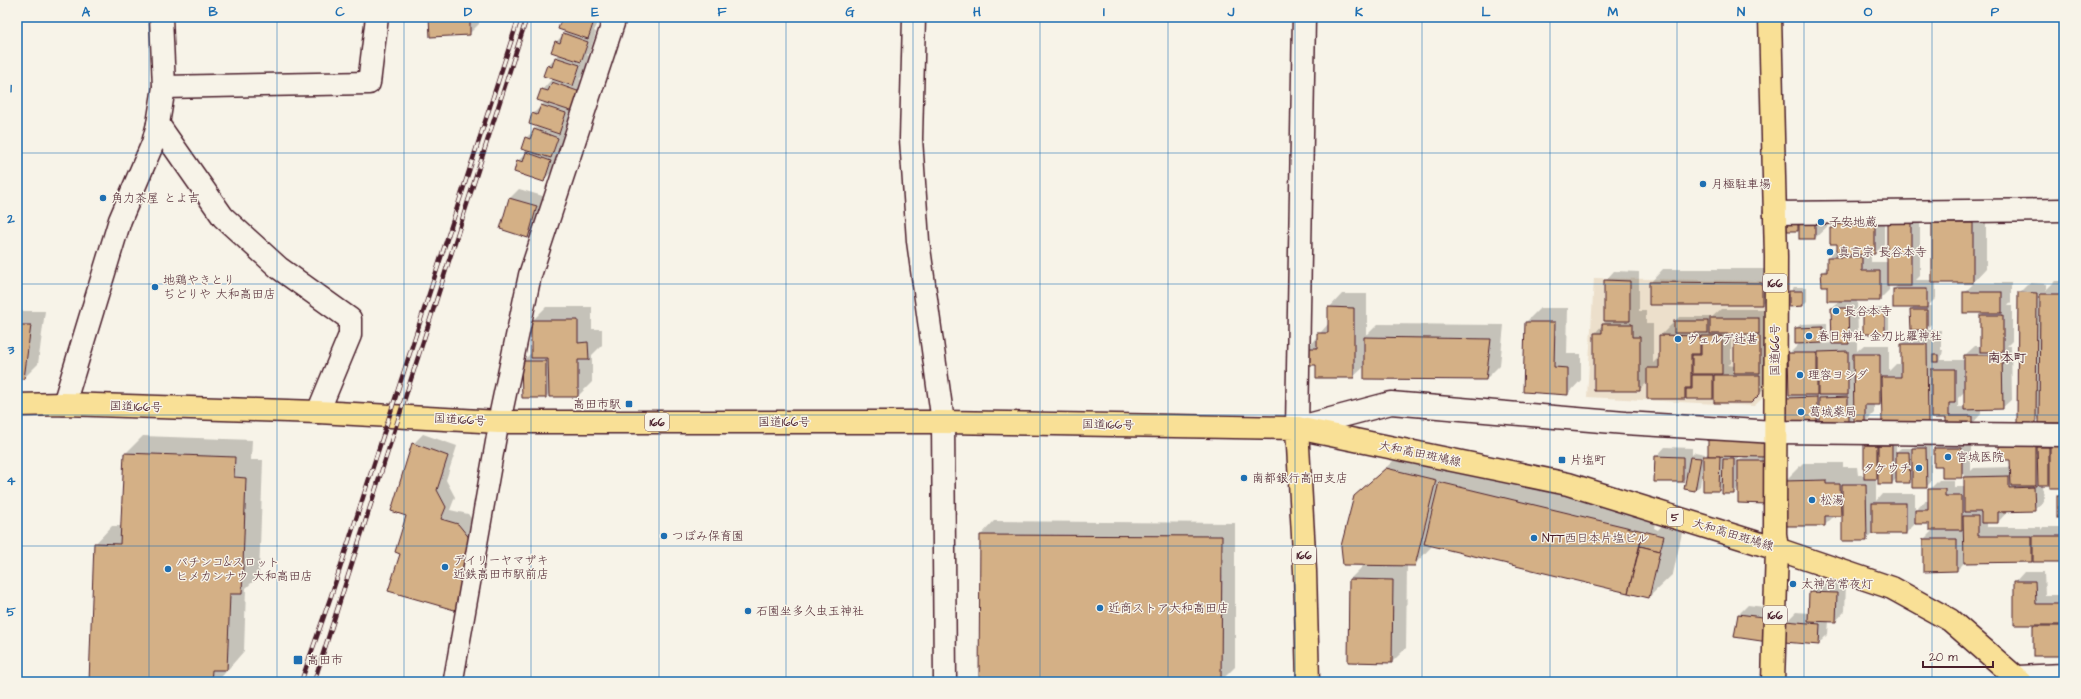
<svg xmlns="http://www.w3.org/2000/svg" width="2081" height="699" font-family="'Architects Daughter','Klee One',sans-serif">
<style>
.built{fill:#ecdfcb}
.shadow{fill:#0003;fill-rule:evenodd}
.building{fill:#d4b086;stroke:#4a1f2b}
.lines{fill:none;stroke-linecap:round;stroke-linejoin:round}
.pedestrian-casing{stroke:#4a1f2b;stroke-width:22}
.minor-casing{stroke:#4a1f2b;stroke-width:25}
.primary-casing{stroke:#4a1f2b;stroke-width:25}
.trunk-casing{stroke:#4a1f2b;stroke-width:25}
.pedestrian{stroke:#f7f3e8;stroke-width:19}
.minor{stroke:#f7f3e8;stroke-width:22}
.primary{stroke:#f9e096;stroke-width:22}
.trunk{stroke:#f9e096;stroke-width:22}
.rail-casing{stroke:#4a1f2b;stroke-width:4.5}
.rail{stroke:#f7f3e8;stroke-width:3;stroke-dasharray:9;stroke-linecap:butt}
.grid{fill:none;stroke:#1f6fb2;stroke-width:1;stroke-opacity:0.55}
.poi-dot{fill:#1f6fb2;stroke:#f7f3e8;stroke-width:1.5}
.labels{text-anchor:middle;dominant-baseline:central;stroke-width:3;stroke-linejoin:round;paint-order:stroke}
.shield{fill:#f7f3e8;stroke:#7e5f64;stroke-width:1}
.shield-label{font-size:11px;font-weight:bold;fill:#4a1f2b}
.poi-label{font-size:12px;fill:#4a1f2b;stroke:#f7f3e8;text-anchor:start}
.street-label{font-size:12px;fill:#4a1f2b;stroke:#f7f3e8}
.neighbourhood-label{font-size:13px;font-weight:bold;fill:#4a1f2b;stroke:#f7f3e8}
.neatline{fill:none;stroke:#1f6fb2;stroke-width:1.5}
.grid-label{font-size:13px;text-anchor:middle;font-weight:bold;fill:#1f6fb2}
</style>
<rect width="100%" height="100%" fill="#f7f3e8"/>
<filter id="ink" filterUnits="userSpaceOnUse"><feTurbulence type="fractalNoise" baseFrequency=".025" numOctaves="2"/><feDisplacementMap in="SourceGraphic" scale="8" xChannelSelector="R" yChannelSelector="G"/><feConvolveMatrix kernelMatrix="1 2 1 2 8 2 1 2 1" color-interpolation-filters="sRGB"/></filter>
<g filter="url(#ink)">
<polygon class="built" points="1594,278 1765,281 1765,396 1754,406 1587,397"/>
<g class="shadow">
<polygon points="430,17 479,17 479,24 469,34"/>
<polygon points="564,17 601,17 594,31 596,32 590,52 587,55 589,56 583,76 579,79 592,83 572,110 568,124 564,127 567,128 561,148 558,151 559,151 553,171 543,180 518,161 529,150 526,138 538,126 533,114 546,101 542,90 551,80 556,79 548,65 559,54 556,42 567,31"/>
<polygon points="519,189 546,197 537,227 528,237 510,198"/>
<path d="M1884 209V244L1875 253H1871V262H1888V220L1920 211V276L1916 280H1933V223L1947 209H1986V268L1973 282H1936V298L1928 306H1931V324L1926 330H1941V350H1943L1941 360H1965V355L1975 346H1981V315L1984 312 1964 293 1974 283H2011V302L2008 306H2012V341L2007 346H2011L2012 399 2002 408 1981 409V414L1972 424 1947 417H1932L1927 422 1882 401 1880 404H1874V413L1865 422 1855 417 1847 424 1817 425 1787 398 1790 395 1789 354 1800 343 1796 328 1801 324 1827 323V338L1821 344 1833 343 1832 308 1840 300 1828 285 1822 273 1828 267V257L1837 248 1838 243 1831 229 1838 222ZM1889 285H1898L1894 289 1914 307 1911 310 1917 329 1902 344V364H1896L1889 371V345H1864L1857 351V342H1849L1858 334 1857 300H1879L1889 290ZM1965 391V407H1958V398Z"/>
<polygon points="1787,219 1833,221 1815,238 1800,227 1797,230"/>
<polygon points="1663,269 1775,269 1775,290 1761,304 1650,283"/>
<path d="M1614 271 1639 272V311H1646V324H1653V363L1660 356V336L1679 317H1712L1721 309H1768V324L1765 327H1769V383L1751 402 1715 396 1713 398 1687 396 1684 398 1648 382 1639 390H1595V333L1607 320 1605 281ZM1731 333H1744L1735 342V366L1728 365 1731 363Z"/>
<polygon points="2055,281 2064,281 2064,422 2040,418 2035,423 2019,293 2029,283 2046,284 2046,290"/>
<polygon points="1794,287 1807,287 1807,301 1803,305 1790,292"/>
<polygon points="1342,294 1367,294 1367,335 1378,324 1504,325 1500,365 1486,379 1365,366 1353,377 1317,364 1307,348 1329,323 1329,308"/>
<polygon points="546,307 592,307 592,329 602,329 602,345 592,355 592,382 578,396 550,396 550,393 546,397 522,362 532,352 532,321"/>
<polygon points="1540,308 1568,308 1567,354 1581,354 1581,380 1568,394 1526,322"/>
<polygon points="1868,308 1889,308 1889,329 1884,333 1864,313"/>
<polygon points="17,311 45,311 38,364 24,378 17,378"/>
<path d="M1719 431H1770L1765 503 1739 488 1733 493 1724 486 1719 490 1703 465 1700 486 1695 490 1687 476 1682 481 1656 457 1665 447 1692 448V455L1695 452 1705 454 1704 457 1709 452V440ZM1738 456H1745L1738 462Z"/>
<polygon points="423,434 457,446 446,480 455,497 450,510 468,514 480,530 467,600 401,553 407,516 413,444"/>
<polygon points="143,436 252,440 251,460 263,460 259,576 246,588 244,651 217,682 90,682 95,544 112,526 122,526 125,454"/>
<polygon points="2010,437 2064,437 2064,487 2051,481 2048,484 2043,484 2044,501 2034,510 2008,511 1998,522 1987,522 1987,527 2041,527 2041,530 2043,527 2064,527 2064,561 2034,558 2031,561 1965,562 1957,570 1924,539 1934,529 1930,523 1916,523 1906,533 1873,533 1866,540 1843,512 1840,515 1835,515 1825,525 1786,525 1785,481 1803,463 1843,463 1843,467 1857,467 1858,475 1865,475 1865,445 1869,441 1896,441 1896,452 1901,448 1913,448 1917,443 1931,443 1931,482 1926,487 1913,478 1909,482 1897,478 1892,483 1879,483 1879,474 1876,478 1876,501 1882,494 1915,494 1915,511 1925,501 1929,501 1929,490 1939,480 1954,480 1954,487 1965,487 1965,474 1962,477 1943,465 1935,465 1935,448 1944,439 1971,439 1971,471 1974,468 2012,467 2011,459 2000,447"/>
<polygon points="1404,451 1452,468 1656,518 1654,528 1658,530 1664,523 1683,528 1673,574 1649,597 1433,545 1414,565 1407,565 1406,648 1392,662 1350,579 1365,564 1355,496"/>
<polygon points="2064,490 2064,517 2058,496"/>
<polygon points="994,521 1235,523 1235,667 1221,681 981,535"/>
<polygon points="2024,572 2044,572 2045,595 2064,595 2064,655 2034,627 2037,624 2015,582"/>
<polygon points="1820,583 1846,584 1845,611 1836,621 1829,621 1828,634 1818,644 1786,622 1796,612 1809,613 1810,593"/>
<polygon points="1748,605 1780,609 1736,636 1739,614"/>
</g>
<g class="building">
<polygon points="429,17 470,17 470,35 430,37"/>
<polygon points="562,17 567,19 568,17 595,18 588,39 558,29"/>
<polygon points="563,33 588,42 581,62 551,52 555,41 560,43"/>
<polygon points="555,57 580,65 573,86 543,76 547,65 552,67"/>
<polygon points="552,82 583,93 577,113 537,100 541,89 548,91"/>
<polygon points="541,105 566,113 559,134 529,124 532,113 537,115"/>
<polygon points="534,129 558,138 551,158 521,149 525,137 530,139"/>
<polygon points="526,152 551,161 544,182 514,172 517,160 523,162"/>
<polygon points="509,198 537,206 528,238 500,229"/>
<polygon points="1786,218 1798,218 1798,231 1787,231"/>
<polygon points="1837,218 1875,218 1875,254 1837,255 1837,244 1830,244 1830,228 1837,228"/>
<rect x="1887" y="220" width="24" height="66"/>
<rect x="1799" y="222" width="16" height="17"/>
<rect x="1932" y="223" width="41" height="60"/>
<polygon points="1827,257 1862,257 1862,271 1880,271 1880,301 1827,301 1827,286 1822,286 1821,272 1827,272"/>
<polygon points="1604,280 1630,281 1630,321 1604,321"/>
<polygon points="1649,282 1762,283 1762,305 1649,305"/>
<rect x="1893" y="289" width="34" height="19"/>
<polygon points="1789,291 1803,291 1803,306 1789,307"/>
<rect x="1963" y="292" width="39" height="21"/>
<polygon points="2018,292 2037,293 2036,424 2017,423"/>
<polygon points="2040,294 2064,294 2064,423 2039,423"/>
<polygon points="1328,307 1354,308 1354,378 1316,378 1316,365 1306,365 1306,348 1317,348 1317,333 1328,333"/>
<polygon points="1831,308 1848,308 1849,344 1832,344"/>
<polygon points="1910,310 1927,310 1927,330 1911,330"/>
<rect x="1863" y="312" width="22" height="22"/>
<rect x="1980" y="315" width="23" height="37"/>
<rect x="1710" y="318" width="49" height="16"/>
<polygon points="531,320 578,320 578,343 588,342 589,360 578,360 578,397 549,397 548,358 531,358"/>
<rect x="1674" y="321" width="34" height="12"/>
<polygon points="1525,322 1555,322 1554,367 1568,368 1568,395 1523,392"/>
<polygon points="1602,324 1632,324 1632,337 1640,337 1640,391 1594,391 1594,333 1602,333"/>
<polygon points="17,325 31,325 24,379 17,379"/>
<polygon points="1823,327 1823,343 1795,344 1795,328"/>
<polygon points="1659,335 1700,336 1700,354 1691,354 1691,388 1685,388 1685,399 1647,399 1647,368 1659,368"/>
<polygon points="1701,336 1722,336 1722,374 1692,374 1692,355 1701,355"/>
<polygon points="1751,336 1760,336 1760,373 1734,373 1734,341 1751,341"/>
<polygon points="1364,337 1491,339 1486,380 1364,379"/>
<polygon points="1901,344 1927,344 1928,423 1882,423 1881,377 1901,377"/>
<polygon points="1848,351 1848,395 1818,395 1818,352"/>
<polygon points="1788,353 1817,353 1817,395 1789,395"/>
<polygon points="1853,354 1880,354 1880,405 1865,405 1865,423 1854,423"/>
<rect x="1933" y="355" width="5" height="7"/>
<polygon points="1964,355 2002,355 2003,409 1964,410"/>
<polygon points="521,361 546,361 546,398 522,398"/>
<polygon points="1931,369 1955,369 1955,403 1949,403 1949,416 1972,416 1972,425 1946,425 1946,418 1931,418"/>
<polygon points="1692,375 1713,375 1713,399 1686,399 1686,389 1692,389"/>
<polygon points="1714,375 1760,375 1760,394 1751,403 1714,403"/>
<polygon points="1817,397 1817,426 1786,426 1786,398"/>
<polygon points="1848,397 1848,425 1819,425 1819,398"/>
<polygon points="1708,440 1761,441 1761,443 1767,443 1767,457 1708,456"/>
<polygon points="412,443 448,456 437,490 446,507 441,519 458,524 471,540 458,611 388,591 400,554 395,552 406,516 391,511"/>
<rect x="1864" y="445" width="13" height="34"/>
<rect x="1878" y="445" width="14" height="39"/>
<polygon points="1999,446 2036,446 2036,486 2011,486 2010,460 1999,460"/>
<rect x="2050" y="446" width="14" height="42"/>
<polygon points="2037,447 2049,447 2049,485 2038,485"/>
<polygon points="1912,448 1926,448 1927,488 1912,488"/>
<polygon points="1934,448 1962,448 1962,478 1942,478 1942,466 1934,466"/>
<polygon points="1896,452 1909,452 1910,483 1896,483"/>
<polygon points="124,453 235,457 234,477 246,478 242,594 230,594 227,670 212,670 211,682 89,682 94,543 120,544"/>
<polygon points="1655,456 1683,457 1683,482 1654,482"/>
<polygon points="1703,456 1720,456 1719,491 1703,491"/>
<polygon points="1690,457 1701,458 1695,491 1684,489"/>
<polygon points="1723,459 1734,459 1734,494 1722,494"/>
<polygon points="1738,461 1767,461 1766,504 1738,503"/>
<polygon points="1386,468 1436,480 1415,566 1343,565 1341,546 1354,496"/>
<polygon points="2009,476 2009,488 2034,487 2035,511 1998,512 1998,523 1981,523 1981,512 1964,512 1964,477"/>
<polygon points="1826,480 1826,484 1840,484 1841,516 1825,516 1825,526 1785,526 1784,481"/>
<polygon points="1439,482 1643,531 1628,593 1424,544"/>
<polygon points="1842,484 1866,484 1867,541 1842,541"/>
<polygon points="1928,489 1945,489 1945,496 1962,496 1962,530 1929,530 1929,524 1915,524 1915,510 1928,510"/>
<rect x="2057" y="496" width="7" height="22"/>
<rect x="1872" y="503" width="34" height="31"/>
<polygon points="1963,516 1978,516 1978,536 2032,536 2032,562 1964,563"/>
<polygon points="1643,531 1664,536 1660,551 1640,546"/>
<polygon points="980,535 1222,536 1221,682 979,681"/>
<rect x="2033" y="536" width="31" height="26"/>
<polygon points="1923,539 1957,539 1957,571 1923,572"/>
<polygon points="1640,546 1660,551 1649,598 1628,593"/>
<polygon points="1349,579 1393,580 1392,663 1348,662"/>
<polygon points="2014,581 2035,581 2036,604 2064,604 2064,625 2014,625"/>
<polygon points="1809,592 1837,593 1836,622 1808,621"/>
<polygon points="1738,614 1771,618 1768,642 1734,637"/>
<polygon points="1785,621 1820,624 1819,645 1784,642"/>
<rect x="2033" y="626" width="31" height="30"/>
</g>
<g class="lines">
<g class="pedestrian-casing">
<polyline id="pedestrian" points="453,682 499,422"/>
</g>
<g class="minor-casing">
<g id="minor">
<polyline points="914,17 911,139 918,241 943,422 945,682"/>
<polyline points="1304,17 1297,428 1391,403 1625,423 1775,432 2064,435"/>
<polyline points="164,87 369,83 377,17"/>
<polyline points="158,124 223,217 279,268 350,319 350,335 318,412"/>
<polyline points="1775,213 2064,210"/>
<polyline points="64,404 120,220 153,143 158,124 164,87 161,17"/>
<polyline points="499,422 530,275 615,17"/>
<polyline points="2018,677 2064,675"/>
</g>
</g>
<g class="primary-casing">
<polyline id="primary" points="1297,428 1568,484 1777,549 1892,588 1950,620 2021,682"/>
</g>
<g class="trunk-casing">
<g id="trunk">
<polyline points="1770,17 1776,257 1775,534 1777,549 1773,682"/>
<polyline points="17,405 64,404 318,412 499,422 943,422 1297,428 1305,571 1308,682"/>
</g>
</g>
<use href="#pedestrian" class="pedestrian"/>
<use href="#minor" class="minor"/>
<use href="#primary" class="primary"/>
<use href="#trunk" class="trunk"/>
<g class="rail-casing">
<g id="rail">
<polyline points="301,682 331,596 519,17"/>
<polyline points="314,682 527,17"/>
</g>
</g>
<use href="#rail" class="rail"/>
</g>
</g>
<path class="grid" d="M149 17V682M277 17V682M404 17V682M531 17V682M659 17V682M786 17V682M913 17V682M1040 17V682M1168 17V682M1295 17V682M1422 17V682M1550 17V682M1677 17V682M1804 17V682M1932 17V682M17 153H2064M17 284H2064M17 415H2064M17 546H2064"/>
<g class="poi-dot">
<circle cx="1703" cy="184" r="4"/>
<circle cx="103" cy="198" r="4"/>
<circle cx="1821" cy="222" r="4"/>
<circle cx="1830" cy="252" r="4"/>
<circle cx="155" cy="287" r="4"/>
<circle cx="1836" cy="311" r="4"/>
<circle cx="1809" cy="336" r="4"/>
<circle cx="1678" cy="339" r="4"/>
<circle cx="1800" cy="375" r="4"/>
<rect x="625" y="400" width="8" height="8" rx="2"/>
<circle cx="1801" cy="412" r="4"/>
<circle cx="1948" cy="457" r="4"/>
<rect x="1558" y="456" width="8" height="8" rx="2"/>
<circle cx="1919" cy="468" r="4"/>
<circle cx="1244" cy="478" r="4"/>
<circle cx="1812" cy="500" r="4"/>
<circle cx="664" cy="536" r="4"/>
<circle cx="1534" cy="538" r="4"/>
<circle cx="445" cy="567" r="4"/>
<circle cx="168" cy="569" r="4"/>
<circle cx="1793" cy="584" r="4"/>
<circle cx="1100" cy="608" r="4"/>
<circle cx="748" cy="611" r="4"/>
<rect x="293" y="655" width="10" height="10" rx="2"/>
</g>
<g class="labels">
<g class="shield">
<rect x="1763" y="274" width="24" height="18" rx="3"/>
<rect x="645" y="413" width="24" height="18" rx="3"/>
<rect x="1667" y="508" width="16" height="18" rx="3"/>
<rect x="1292" y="546" width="24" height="18" rx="3"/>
<rect x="1763" y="606" width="24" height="18" rx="3"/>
</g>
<g class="shield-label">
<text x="1775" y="283">166</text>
<text x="657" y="422">166</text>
<text x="1675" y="517">5</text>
<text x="1304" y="555">166</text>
<text x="1775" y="615">166</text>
</g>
<g class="poi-label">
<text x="1711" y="184">月極駐車場</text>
<text x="111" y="198">角力茶屋 とよ吉</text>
<text x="1829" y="222">子安地蔵</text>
<text x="1838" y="252">真言宗 長谷本寺</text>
<text x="163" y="280">地鶏やきとり<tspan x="163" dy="14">ぢどりや 大和高田店</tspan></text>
<text x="1844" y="311">長谷本寺</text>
<text x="1817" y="336">春日神社 金刀比羅神社</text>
<text x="1686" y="339">ヴェルデ辻甚</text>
<text x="1808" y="375">理容ヨシダ</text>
<text x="621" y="404" text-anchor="end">高田市駅</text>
<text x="1809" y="412">葛城薬局</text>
<text x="1956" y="457">宮城医院</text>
<text x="1570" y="460">片塩町</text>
<text x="1911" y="468" text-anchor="end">タケウチ</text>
<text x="1252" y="478">南都銀行高田支店</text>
<text x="1820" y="500">松湯</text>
<text x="672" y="536">つぼみ保育園</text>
<text x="1542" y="538">NTT西日本片塩ビル</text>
<text x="453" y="560">デイリーヤマザキ<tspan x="453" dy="14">近鉄高田市駅前店</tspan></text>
<text x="176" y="562">パチンコ&amp;スロット<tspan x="176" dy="14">ヒメカンナウ 大和高田店</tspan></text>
<text x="1801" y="584">太神宮常夜灯</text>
<text x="1108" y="608">近商ストア大和高田店</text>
<text x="756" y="611">石園坐多久虫玉神社</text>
<text x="307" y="660">高田市</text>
</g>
<g class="street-label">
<text transform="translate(1775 350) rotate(-90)">国道166号</text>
<text transform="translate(136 407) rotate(2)">国道166号</text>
<text transform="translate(460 420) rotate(3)">国道166号</text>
<text x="784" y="422">国道166号</text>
<text transform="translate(1108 425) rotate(1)">国道166号</text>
<text transform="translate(1420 454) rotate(12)">大和高田斑鳩線</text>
<text transform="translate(1733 535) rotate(17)">大和高田斑鳩線</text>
</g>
<g class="neighbourhood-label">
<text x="2007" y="358">南本町</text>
</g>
</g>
<rect width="2081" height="699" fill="none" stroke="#f7f3e8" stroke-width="44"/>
<path d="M1923 661v6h70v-6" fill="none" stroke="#4a1f2b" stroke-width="2"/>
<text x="1929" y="661" font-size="12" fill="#4a1f2b" stroke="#f7f3e8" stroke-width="3" paint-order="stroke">20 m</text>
<rect x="22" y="22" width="2037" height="655" class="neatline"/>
<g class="grid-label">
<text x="86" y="16">A</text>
<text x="213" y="16">B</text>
<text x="340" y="16">C</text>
<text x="468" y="16">D</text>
<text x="595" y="16">E</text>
<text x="722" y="16">F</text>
<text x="850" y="16">G</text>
<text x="977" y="16">H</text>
<text x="1104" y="16">I</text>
<text x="1231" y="16">J</text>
<text x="1359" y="16">K</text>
<text x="1486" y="16">L</text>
<text x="1613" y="16">M</text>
<text x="1741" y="16">N</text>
<text x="1868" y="16">O</text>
<text x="1995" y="16">P</text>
<text x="11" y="92">1</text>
<text x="11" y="223">2</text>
<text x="11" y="354">3</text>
<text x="11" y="485">4</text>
<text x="11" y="616">5</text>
</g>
</svg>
